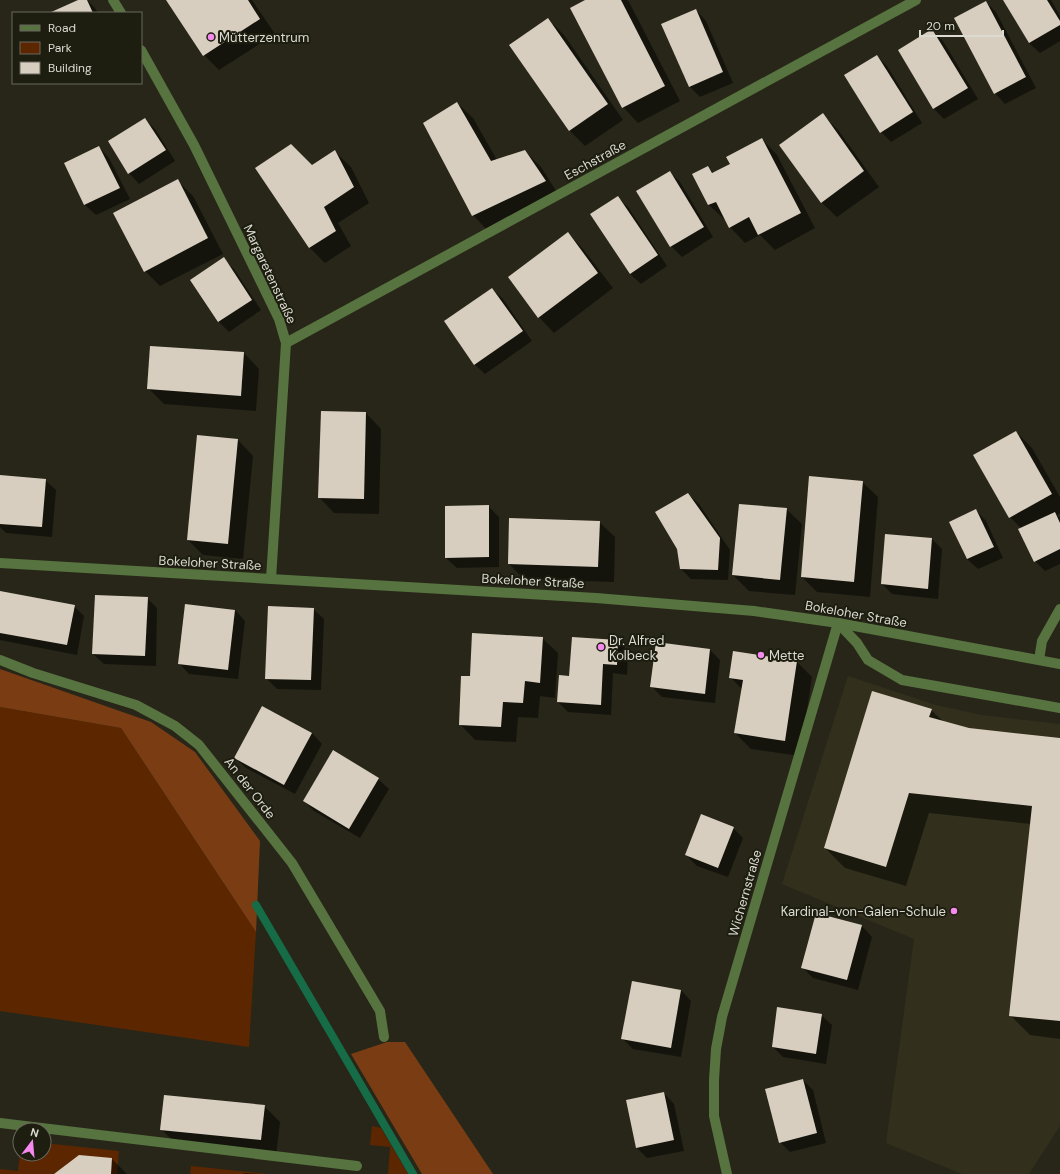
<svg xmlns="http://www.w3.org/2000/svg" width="1060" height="1174" font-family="'DM Sans',sans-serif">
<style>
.built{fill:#32301c}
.green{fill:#5c2700}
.forest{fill:#7a3d13}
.shadow{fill:#0007}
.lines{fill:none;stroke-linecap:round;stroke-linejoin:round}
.stream{stroke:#166c46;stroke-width:8}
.building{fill:#d8cebf}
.minor{stroke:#57733f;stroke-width:10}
.poi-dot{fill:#f689ee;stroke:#1d1d10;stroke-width:1.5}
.labels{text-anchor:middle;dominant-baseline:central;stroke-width:4;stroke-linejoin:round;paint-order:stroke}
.poi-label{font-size:13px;fill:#dbdbd2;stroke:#1d1d10;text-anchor:start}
.street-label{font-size:13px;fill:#dbdbd2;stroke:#1d1d10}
</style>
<rect width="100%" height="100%" fill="#272619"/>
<polygon class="built" points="848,676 936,705 982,715 1060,724 1060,1126 1029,1174 962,1174 886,1143 914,939 782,884"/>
<g class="green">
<polygon points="0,707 121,728 256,932 249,1047 0,1011"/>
<polygon points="372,1126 381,1128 408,1174 388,1174 390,1147 370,1145"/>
<polygon points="44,1143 119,1151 117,1174 0,1174 0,1169 18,1171 20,1153 20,1154 44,1154"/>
<polygon points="191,1166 268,1174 190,1174"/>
</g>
<g class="forest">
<polygon points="0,669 151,722 195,752 260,841 256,932 121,728 0,707"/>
<polygon points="387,1042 405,1042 493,1174 422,1174 351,1054"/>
</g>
<g class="shadow">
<polygon points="80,0 87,0 95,8 98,13 51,13"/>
<polygon points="168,0 252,0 275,34 219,70 204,55"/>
<polygon points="587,0 627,0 629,2 680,101 638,123 623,107"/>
<polygon points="1004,0 1051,0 1060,16 1060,41 1040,53 1029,43"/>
<polygon points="986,2 996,12 1036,88 1005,104 995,93 956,18"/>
<polygon points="696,10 706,21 733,83 700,97 690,87"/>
<polygon points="548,19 564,35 623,120 585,146 570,131 511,46"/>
<polygon points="932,30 943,41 978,99 944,119 934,109 899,50"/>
<polygon points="877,56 887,66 922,123 891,142 881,132"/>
<polygon points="457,103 473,118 497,160 525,151 541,167 560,197 488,231 473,215"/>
<polygon points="823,115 838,130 879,187 837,217 821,202"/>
<polygon points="145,119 155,129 175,161 139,184 129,173"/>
<polygon points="762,139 777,155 815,228 775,250 760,235 745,243 730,227 726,220 725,220 709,205 694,175 708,167 714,173 731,164"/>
<polygon points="99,147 109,158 130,199 96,215 85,205 65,164"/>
<polygon points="335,152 351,167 369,203 338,223 351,246 325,263 309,247 312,166"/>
<polygon points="670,172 680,182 713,237 682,257 671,246 638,191"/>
<polygon points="178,181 193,196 223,254 160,286 145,271"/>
<polygon points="617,197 628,207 667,266 641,284 630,274"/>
<polygon points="568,233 583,249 613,288 554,333 539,317"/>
<polygon points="223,259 234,269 261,310 229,332 219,322"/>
<polygon points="492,289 503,299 532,341 485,374 474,364"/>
<polygon points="244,353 259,369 256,411 164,404 149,389"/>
<polygon points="322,412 366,413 381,429 379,514 334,513 319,497"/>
<polygon points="1016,432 1032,448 1060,497 1060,513 1057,515 1060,518 1060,564 1045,571 1035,561 1021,528 1010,517"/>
<polygon points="238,440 253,456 243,559 203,555 188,540"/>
<polygon points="0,476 45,480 56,490 52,537 6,533 0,527"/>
<polygon points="862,482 878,497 870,597 817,592 802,577"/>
<polygon points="688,494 699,504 730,550 728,580 691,579 681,569"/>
<polygon points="488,506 499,517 499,567 457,568 446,558"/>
<polygon points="786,509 802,524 795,595 749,591 733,575"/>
<polygon points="976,510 986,521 1003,558 978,569 967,559 950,522"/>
<polygon points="599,522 615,537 614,582 524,579 509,564"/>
<polygon points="932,539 942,549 938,599 892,594 882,584"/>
<polygon points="0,592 74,606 84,616 77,655 0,640"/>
<polygon points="147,598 157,608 156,666 104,664 93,654"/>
<polygon points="313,609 324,619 321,690 277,689 266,678"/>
<polygon points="235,610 245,621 238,679 189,674 179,663"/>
<polygon points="542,638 558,653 555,698 540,696 538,718 518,717 516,742 475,740 460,724 471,677"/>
<polygon points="573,638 618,641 628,651 627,675 613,673 611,715 568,712 558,702 570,677"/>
<polygon points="710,650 720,660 715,703 662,697 651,686"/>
<polygon points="734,652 797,662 812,677 800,756 751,749 735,733 742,689 730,677"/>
<polygon points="931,710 944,722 968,729 1060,739 1060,1039 1030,1035 1010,1015 1031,824 929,813 906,886 845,868 825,848"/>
<polygon points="312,733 322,744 295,794 246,768 235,758"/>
<polygon points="378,779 389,789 360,838 314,811 304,801"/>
<polygon points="733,828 743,838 728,877 697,866 686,855"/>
<polygon points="817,914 862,926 872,937 858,990 813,978 803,968"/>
<polygon points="681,990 691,1001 681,1057 633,1049 622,1038"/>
<polygon points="821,1015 832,1025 826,1064 783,1057 773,1047"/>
<polygon points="803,1080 813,1090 826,1143 790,1152 780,1142"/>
<polygon points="664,1093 674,1104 684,1151 647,1158 637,1148"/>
<polygon points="264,1106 280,1122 276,1155 177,1145 161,1129"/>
<polygon points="112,1159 127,1174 56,1174"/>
<polygon points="245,1173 261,1174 242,1174"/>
</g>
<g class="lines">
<polyline class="stream" points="256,905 413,1174"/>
</g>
<g class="building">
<polygon points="78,0 87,0 93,13 49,13"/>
<polygon points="166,0 248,0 260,19 203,56"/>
<polygon points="585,0 621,0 665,86 622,108 570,8"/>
<polygon points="1003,0 1047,0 1060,21 1060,25 1029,43"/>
<polygon points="986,1 1026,77 994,94 954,18"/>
<polygon points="696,9 723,72 689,87 661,24"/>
<polygon points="548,18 608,104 569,131 509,45"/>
<polygon points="932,29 968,88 933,109 898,50"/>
<polygon points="877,55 913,112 880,133 844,75"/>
<polygon points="457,102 491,161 525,150 546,181 472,216 423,123"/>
<polygon points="823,113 864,171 821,203 779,145"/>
<polygon points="145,118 166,150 128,174 108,141"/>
<polygon points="762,138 801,213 758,235 749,217 729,228 716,202 708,205 692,174 708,166 712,173 730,164 726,157"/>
<polygon points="291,144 312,165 335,150 354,187 324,207 336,231 309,248 255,168"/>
<polygon points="99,146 120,188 84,205 64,163"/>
<polygon points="670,171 704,227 670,247 636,191"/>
<polygon points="178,179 208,238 144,272 113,213"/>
<polygon points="618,196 658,255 630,274 590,214"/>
<polygon points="568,232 598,273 538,318 508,277"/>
<polygon points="224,257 252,300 218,322 190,280"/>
<polygon points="492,288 523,331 474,365 444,321"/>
<polygon points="150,346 244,352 241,396 147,389"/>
<polygon points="321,411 366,412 364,499 318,498"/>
<polygon points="1016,431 1052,494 1009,518 973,455"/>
<polygon points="197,435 238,439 228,544 187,540"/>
<polygon points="0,475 46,479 42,527 0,524"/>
<polygon points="809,476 863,481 854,582 801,577"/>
<polygon points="688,493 720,538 718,570 680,569 677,549 655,512"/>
<polygon points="739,504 787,508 780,580 732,575"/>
<polygon points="489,505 489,557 445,558 445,506"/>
<polygon points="976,509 994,547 967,559 949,522"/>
<polygon points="1055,512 1060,523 1060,549 1034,562 1018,529"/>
<polygon points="509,518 600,521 598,567 508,564"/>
<polygon points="885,534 932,538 928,589 881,584"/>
<polygon points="0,591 75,605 67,645 0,633"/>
<polygon points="95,595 148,597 145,656 92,654"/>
<polygon points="185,604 235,610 228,670 178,664"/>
<polygon points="268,606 314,608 311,680 265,679"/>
<polygon points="472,633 543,637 540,683 525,681 523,703 503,702 501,727 459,725 461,676 470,676"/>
<polygon points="572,637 618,640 617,665 603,664 601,705 557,702 559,675 569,676"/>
<polygon points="656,642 710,649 705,694 650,687"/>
<polygon points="733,651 797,661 785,741 734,733 743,680 729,678"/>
<polygon points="872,691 932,709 929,717 969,728 1060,738 1060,1021 1009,1016 1032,806 909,793 886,867 824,848"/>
<polygon points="262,706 312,733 284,785 234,758"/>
<polygon points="333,750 379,778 349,829 303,801"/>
<polygon points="701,814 734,827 718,868 685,855"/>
<polygon points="816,913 862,925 847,980 801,968"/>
<polygon points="632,981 681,990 671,1048 621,1039"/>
<polygon points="777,1007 822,1014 816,1054 772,1047"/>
<polygon points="803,1079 817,1133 779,1143 765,1089"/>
<polygon points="664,1092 674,1140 636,1148 626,1100"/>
<polygon points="164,1095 265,1105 261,1140 160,1130"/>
<polygon points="79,1155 112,1158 111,1174 54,1174"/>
</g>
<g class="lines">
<g class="minor">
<polyline points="113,0 121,13"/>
<polyline points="141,50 194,145 279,319 286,343 271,579"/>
<polyline points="286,343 916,0"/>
<polyline points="0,563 596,598 754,611 838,623 1060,664"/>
<polyline points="838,623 857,643 868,660 902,680 1060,708"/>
<polyline points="0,660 33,673 136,705 175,726 199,745 292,863 380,1011 384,1037"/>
<polyline points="1039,660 1042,641 1060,609"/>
<polyline points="0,1123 357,1166"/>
<polyline points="727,1174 714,1116 714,1080 716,1049 722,1017 838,623"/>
</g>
</g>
<g class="poi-dot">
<circle cx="211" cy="37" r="4"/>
<circle cx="601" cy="647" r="4"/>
<circle cx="761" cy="655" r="4"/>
<circle cx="954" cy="911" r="4"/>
</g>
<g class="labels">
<g class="poi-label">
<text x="219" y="37">Mütterzentrum</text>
<text x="609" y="640">Dr. Alfred<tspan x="609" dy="15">Kolbeck</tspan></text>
<text x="769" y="655">Mette</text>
<text x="946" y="911" text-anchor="end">Kardinal-von-Galen-Schule</text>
</g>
<g class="street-label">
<text transform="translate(595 160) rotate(-29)">Eschstraße</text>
<text transform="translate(270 274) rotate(65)">Margaretenstraße</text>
<text transform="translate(210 563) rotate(3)">Bokeloher Straße</text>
<text transform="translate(533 581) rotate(3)">Bokeloher Straße</text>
<text transform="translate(856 614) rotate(10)">Bokeloher Straße</text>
<text transform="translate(250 788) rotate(52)">An der Orde</text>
<text transform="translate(745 893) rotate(-74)">Wichernstraße</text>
</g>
</g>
<rect x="12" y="12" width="130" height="72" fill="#1d1d10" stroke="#69695e"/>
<rect x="20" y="25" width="20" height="6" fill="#57733f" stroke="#69695e"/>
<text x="48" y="32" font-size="12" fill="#dbdbd2">Road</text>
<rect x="20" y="42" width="20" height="12" fill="#5c2700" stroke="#69695e"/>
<text x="48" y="52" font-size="12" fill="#dbdbd2">Park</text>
<rect x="20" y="62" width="20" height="12" fill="#d8cebf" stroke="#69695e"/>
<text x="48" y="72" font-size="12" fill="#dbdbd2">Building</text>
<g transform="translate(32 1142) rotate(16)"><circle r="19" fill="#1d1d10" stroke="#69695e"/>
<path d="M0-3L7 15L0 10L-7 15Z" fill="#f689ee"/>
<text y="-6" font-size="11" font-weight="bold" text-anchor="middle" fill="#dbdbd2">N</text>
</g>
<path d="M920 30v6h83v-6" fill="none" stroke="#dbdbd2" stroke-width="2"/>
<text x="926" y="30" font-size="12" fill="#dbdbd2" stroke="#1d1d10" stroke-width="3" paint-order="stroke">20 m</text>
</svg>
